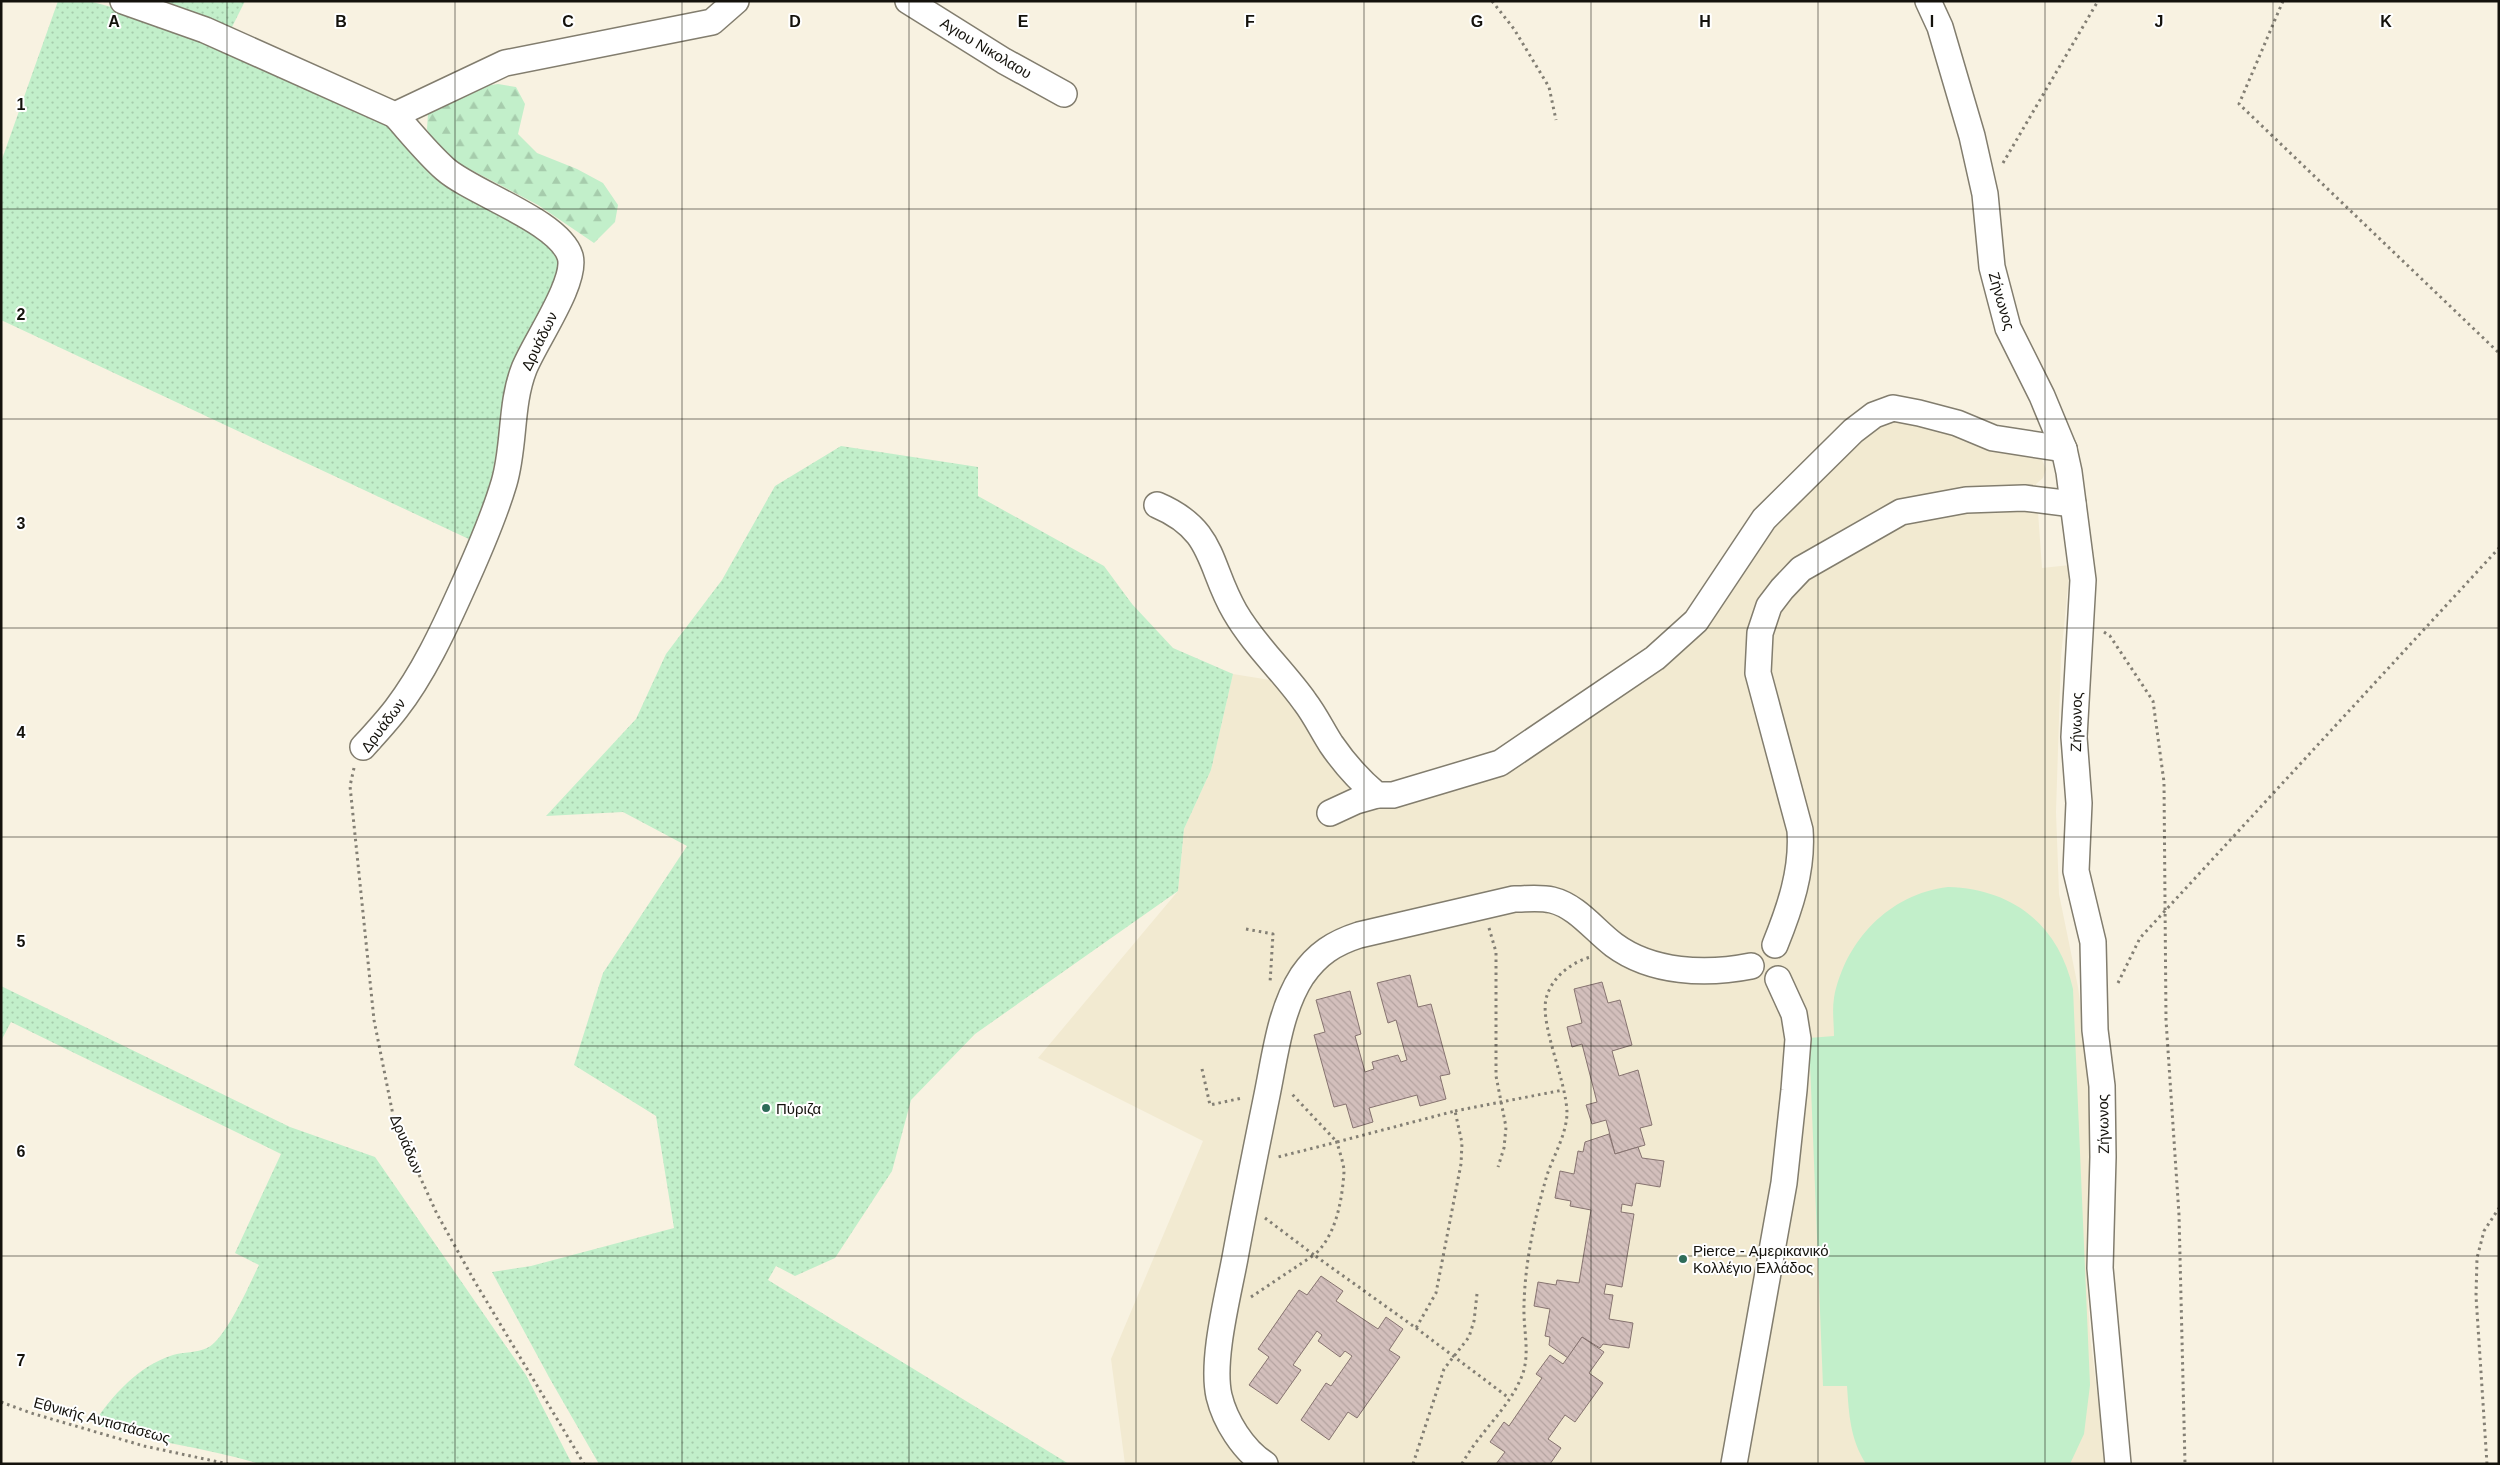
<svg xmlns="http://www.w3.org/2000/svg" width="2500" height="1465" font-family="Helvetica,sans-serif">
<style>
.built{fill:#f2ead1}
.grass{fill:url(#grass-dots)}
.forest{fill:url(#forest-firs)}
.pitch{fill:#c2efca}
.building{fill:url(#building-back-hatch);stroke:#867370}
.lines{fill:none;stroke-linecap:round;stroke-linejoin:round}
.minor-casing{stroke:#827d6e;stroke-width:28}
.path{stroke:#837f74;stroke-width:3;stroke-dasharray:2.5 4;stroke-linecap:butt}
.minor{stroke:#fff;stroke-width:25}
.grid{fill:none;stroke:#14120c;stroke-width:1;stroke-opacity:0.55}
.poi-dot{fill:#2e6c59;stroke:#fff;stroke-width:2}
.labels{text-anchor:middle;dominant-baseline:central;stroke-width:4;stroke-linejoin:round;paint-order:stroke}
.street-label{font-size:15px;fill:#14120c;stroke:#fff}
.poi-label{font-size:15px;fill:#14120c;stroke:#fff;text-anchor:start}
.grid-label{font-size:16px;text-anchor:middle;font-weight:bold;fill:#14120c;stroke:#fff;stroke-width:4;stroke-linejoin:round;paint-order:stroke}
</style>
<defs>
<pattern id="grass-dots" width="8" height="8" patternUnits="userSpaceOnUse" patternTransform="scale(1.25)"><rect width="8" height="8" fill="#c2efca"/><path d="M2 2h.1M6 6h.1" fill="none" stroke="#a6ccac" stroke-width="1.8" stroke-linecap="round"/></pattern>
<pattern id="forest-firs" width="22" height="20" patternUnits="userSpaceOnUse" patternTransform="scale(1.25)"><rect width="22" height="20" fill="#c2efca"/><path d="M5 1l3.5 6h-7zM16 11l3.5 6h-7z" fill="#a6ccac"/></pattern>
<pattern id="building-back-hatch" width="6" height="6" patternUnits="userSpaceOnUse" patternTransform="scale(1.25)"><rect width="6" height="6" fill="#d3bfbc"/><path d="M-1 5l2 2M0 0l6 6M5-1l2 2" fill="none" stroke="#b4a3a0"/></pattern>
</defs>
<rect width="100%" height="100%" fill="#f8f2e1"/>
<polygon class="built" points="1900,419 1945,429 1974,444 2042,460 2046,469 2043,478 2036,484 2042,568 2070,565 2061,657 2056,812 2059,894 2078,987 2090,1074 2091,1150 2086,1261 2090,1335 2106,1464 1125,1464 1111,1359 1203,1141 1038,1058 1178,891 1184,829 1211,770 1233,674 1270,680 1281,691 1302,714 1339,771 1363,813 1503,770 1675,653 1767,531 1875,425"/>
<g class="grass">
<polygon points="58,1 89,1 137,14 194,36 389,123 546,239 563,266 538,321 516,356 507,385 487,507 473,541 1,320 1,162"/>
<polygon points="159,1 245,1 230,31"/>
<polygon points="841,446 978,467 978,496 1104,566 1132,604 1173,648 1233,674 1211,770 1184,829 1178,891 975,1034 911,1100 892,1171 835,1258 795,1276 776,1266 768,1280 1069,1464 599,1464 550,1379 492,1272 531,1266 674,1228 656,1116 574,1065 603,973 687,846 623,812 546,816 636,719 666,654 722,580 775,486"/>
<path d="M1 986 290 1127 375 1157 526 1375 572 1464H260C205 1447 148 1442 93 1424 113 1395 138 1366 173 1355 183 1352 197 1353 207 1348 226 1339 249 1285 259 1265L235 1253 281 1154 11 1022 1 1041Z"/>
</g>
<polygon class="forest" points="498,84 516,87 525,104 518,134 537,153 577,169 603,183 618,205 615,222 594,243 538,205 456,162 433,143 427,129 428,113 471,88"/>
<path class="pitch" d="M1948 887C2013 889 2059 925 2073 989L2090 1385 2084 1434 2070 1464H1866C1850 1439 1849 1414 1847 1386H1823L1809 1038 1834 1036C1834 1024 1832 1010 1834 998 1845 941 1889 894 1948 887Z"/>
<g class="building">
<polygon points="1410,975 1418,1007 1431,1004 1450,1074 1440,1076 1446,1099 1420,1106 1417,1095 1369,1108 1373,1122 1353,1128 1346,1104 1334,1107 1314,1035 1325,1032 1316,1000 1350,991 1361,1034 1355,1036 1365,1072 1374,1069 1372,1062 1398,1055 1401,1062 1407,1060 1396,1020 1388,1023 1377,983"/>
<polygon points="1602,982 1608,1003 1620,1000 1632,1045 1612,1051 1619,1076 1638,1070 1652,1125 1640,1128 1645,1145 1615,1154 1606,1120 1592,1124 1586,1105 1597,1102 1582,1044 1572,1047 1567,1027 1582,1023 1574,989"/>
<polygon points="1609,1134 1615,1154 1638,1147 1642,1158 1664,1161 1660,1187 1636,1183 1632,1206 1622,1204 1621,1212 1634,1214 1622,1287 1606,1284 1604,1294 1613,1295 1609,1319 1633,1323 1629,1348 1603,1344 1600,1348 1582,1337 1568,1358 1549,1345 1550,1337 1545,1336 1550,1309 1534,1306 1538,1282 1556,1285 1557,1280 1579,1283 1591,1210 1570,1206 1571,1201 1555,1198 1560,1171 1574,1174 1578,1151 1583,1152 1585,1142"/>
<polygon points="1321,1276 1343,1291 1336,1301 1378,1329 1386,1317 1403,1329 1389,1350 1400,1357 1357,1418 1348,1412 1329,1440 1301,1420 1326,1383 1331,1386 1352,1356 1345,1351 1340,1357 1318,1341 1322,1335 1317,1331 1293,1365 1301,1370 1277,1404 1249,1385 1269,1357 1258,1349 1299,1290 1307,1295"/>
<polygon points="1582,1337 1604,1352 1589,1373 1603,1383 1575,1422 1565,1415 1548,1439 1561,1448 1550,1464 1496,1464 1505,1452 1490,1442 1504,1422 1509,1426 1542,1378 1536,1374 1550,1355 1563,1364"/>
</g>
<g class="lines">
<g class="minor-casing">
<g id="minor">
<polyline points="123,1 205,30 395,115 505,63 712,22 736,1"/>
<polyline points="908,1 1004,61 1064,94"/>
<polyline points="1928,1 1940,27 1972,136 1985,194 1992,267 2008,328 2042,396 2064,449 2069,472 2083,580 2074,737 2079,803 2076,871 2093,942 2095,1030 2102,1086 2103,1157 2100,1268 2118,1464"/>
<path d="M1157 505C1216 530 1208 566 1235 612 1254 645 1283 671 1305 702 1315 715 1322 730 1331 744 1344 763 1359 780 1377 795H1393L1500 763 1655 658 1696 621 1764 519 1853 431 1874 415 1893 408 1919 413 1957 423 1993 438 2064 449"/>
<path d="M363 747C374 735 386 722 396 709 423 674 443 631 461 591 477 556 493 520 504 483 515 446 510 405 524 369 534 343 578 281 570 256 559 221 472 193 445 169 427 153 411 133 395 115"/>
<polyline points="1330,813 1356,801 1377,795"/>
<path d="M1775 945C1790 908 1803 870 1800 830L1758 673 1760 633 1769 606 1782 589 1801 569 1901 512 1966 500 2024 498 2073 504"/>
<path d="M1265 1464C1243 1450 1225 1421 1219 1396 1211 1360 1228 1296 1235 1258 1245 1203 1256 1149 1267 1095 1275 1056 1280 1010 1302 976 1317 954 1334 943 1359 935L1514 899C1526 899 1540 897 1552 900 1577 906 1594 930 1614 945 1652 973 1706 975 1751 966"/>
<polyline points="1734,1464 1784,1183 1794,1090 1798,1039 1794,1014 1778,979"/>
</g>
</g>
<g class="path">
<polyline points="1492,1 1514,29 1549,87 1556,120"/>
<polyline points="2283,1 2239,104 2499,353"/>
<polyline points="2003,163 2098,1"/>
<polyline points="2104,632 2110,636 2153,701 2164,782 2166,1020 2179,1215 2185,1464"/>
<polyline points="354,768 350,786 374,1020 394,1120 437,1214 475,1282 584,1464"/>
<polyline points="1489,928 1496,952 1496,1076 1506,1127 1504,1148 1498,1167"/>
<polyline points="1246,929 1273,934 1270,983"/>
<polyline points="2118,983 2140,938 2499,548"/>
<polyline points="1202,1069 1210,1105 1242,1098"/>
<polyline points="1455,1111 1563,1090"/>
<path d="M1265 1218 1314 1255C1336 1236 1342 1201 1344 1172 1344 1163 1339 1151 1337 1142L1278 1157"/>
<polyline points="1251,1297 1314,1255 1416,1328 1436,1293 1461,1164 1462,1143 1455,1111 1337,1142 1291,1093"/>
<polyline points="1416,1328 1509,1398"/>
<polyline points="1,1402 31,1413 144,1446 228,1464"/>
<polyline points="1413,1464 1444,1369 1469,1337 1474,1321 1477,1294"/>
<path d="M1462 1464C1479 1432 1511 1407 1523 1373 1530 1351 1523 1328 1524 1305 1525 1261 1535 1217 1547 1175 1554 1155 1566 1135 1567 1114 1567 1082 1540 1026 1546 999 1551 978 1571 962 1591 957"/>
<polyline points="2487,1464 2476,1296 2477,1258 2484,1231 2499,1208"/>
</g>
<use href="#minor" class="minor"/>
</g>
<path class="grid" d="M227 1V1464M455 1V1464M682 1V1464M909 1V1464M1136 1V1464M1364 1V1464M1591 1V1464M1818 1V1464M2045 1V1464M2273 1V1464M1 209H2499M1 419H2499M1 628H2499M1 837H2499M1 1046H2499M1 1256H2499"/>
<g class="poi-dot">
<circle cx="766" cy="1108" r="5"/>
<circle cx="1683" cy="1259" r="5"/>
</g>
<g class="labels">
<g class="street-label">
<text transform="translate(986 48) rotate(31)">Αγιου Νικολαου</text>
<text transform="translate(2002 301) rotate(74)">Ζήνωνος</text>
<text transform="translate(539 341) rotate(-64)">Δρυάδων</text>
<text transform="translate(2076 722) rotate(-89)">Ζήνωνος</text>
<text transform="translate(383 725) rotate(-53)">Δρυάδων</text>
<text transform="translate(2103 1124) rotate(-91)">Ζήνωνος</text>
<text transform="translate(407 1144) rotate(67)">Δρυάδων</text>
<text transform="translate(102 1420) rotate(15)">Εθνικής Αντιστάσεως</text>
</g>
<g class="poi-label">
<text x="776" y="1108">Πύριζα</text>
<text x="1693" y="1250">Pierce - Αμερικανικό<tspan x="1693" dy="17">Κολλέγιο Ελλάδος</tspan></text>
</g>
</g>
<g class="grid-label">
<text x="114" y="27">A</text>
<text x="341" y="27">B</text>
<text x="568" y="27">C</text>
<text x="795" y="27">D</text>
<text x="1023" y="27">E</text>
<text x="1250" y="27">F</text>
<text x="1477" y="27">G</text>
<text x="1705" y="27">H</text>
<text x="1932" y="27">I</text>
<text x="2159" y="27">J</text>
<text x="2386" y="27">K</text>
<text x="21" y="110">1</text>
<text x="21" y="320">2</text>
<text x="21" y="529">3</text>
<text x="21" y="738">4</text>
<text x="21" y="947">5</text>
<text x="21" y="1157">6</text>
<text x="21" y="1366">7</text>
</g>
<rect width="2500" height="1465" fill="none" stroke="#14120c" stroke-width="5"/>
</svg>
